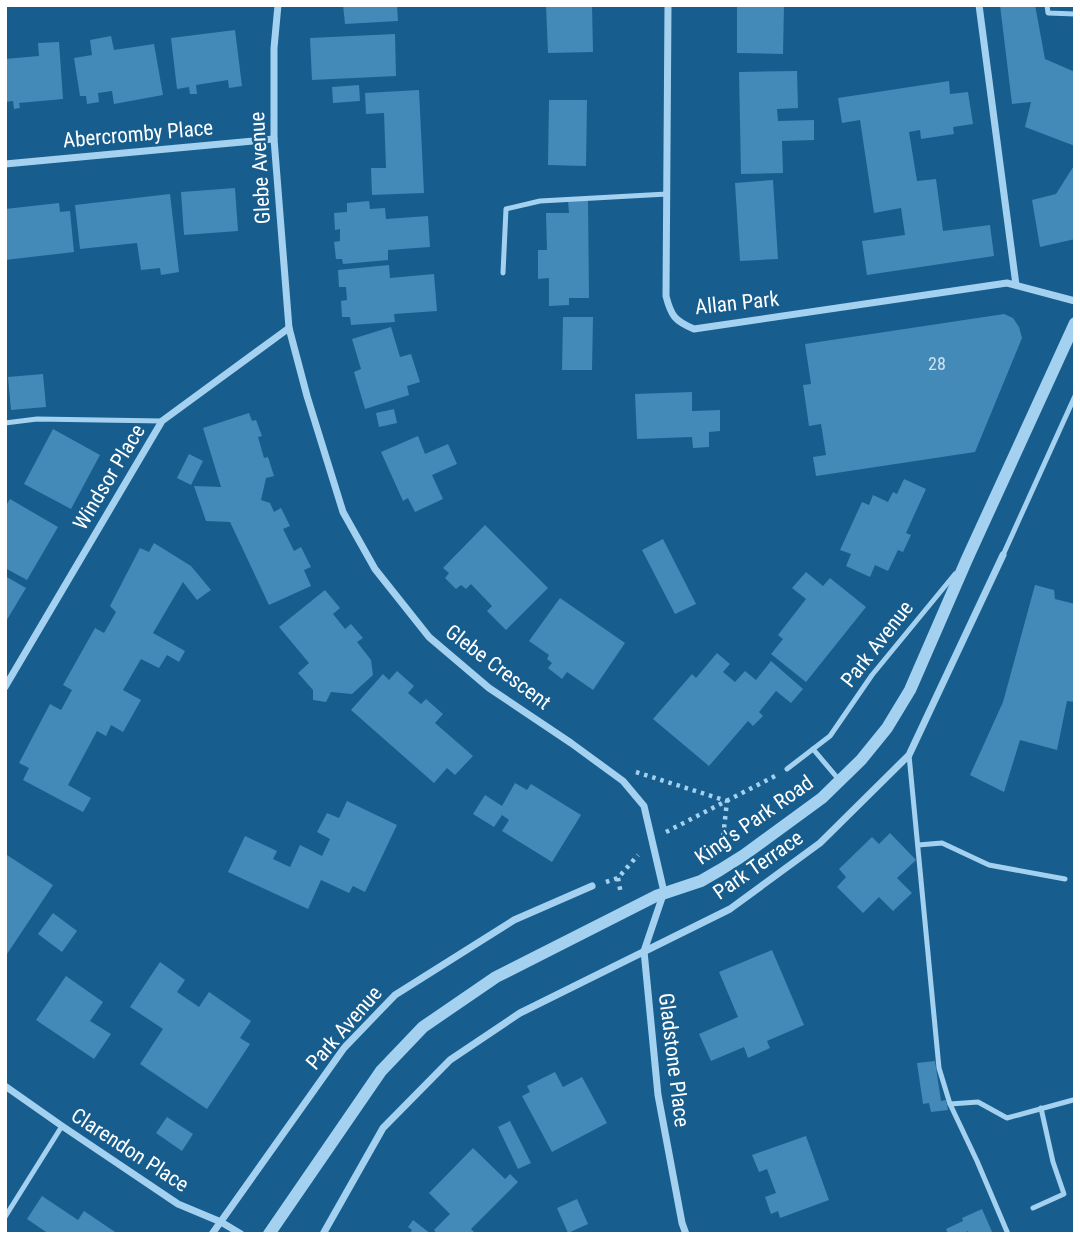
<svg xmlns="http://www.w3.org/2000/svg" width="1080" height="1239" font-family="'Roboto Condensed',sans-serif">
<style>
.building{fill:#448ab8}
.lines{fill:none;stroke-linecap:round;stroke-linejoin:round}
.path{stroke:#a3d1ef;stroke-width:4.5;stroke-dasharray:3.5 5;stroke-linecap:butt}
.service{stroke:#a3d1ef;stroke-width:5}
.minor{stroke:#a3d1ef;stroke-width:7}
.tertiary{stroke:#a3d1ef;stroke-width:12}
.labels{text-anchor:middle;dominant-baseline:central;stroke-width:5;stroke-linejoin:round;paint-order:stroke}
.number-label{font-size:18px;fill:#d0e2ed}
.street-label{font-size:21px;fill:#fff;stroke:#175d8e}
</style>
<rect width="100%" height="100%" fill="#175d8e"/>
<g class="building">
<polygon points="343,5 397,5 398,21 345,24"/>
<polygon points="546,5 592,5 593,52 548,53"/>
<polygon points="737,5 784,5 783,54 737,53"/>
<polygon points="1000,5 1035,5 1045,59 1075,72 1075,146 1025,127 1031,102 1012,104"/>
<polygon points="235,30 242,86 229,88 228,80 196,85 197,94 190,94 189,87 177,89 171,38"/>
<polygon points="395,34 396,76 312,80 310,38"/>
<polygon points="111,36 114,50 154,44 163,95 114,104 112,91 98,93 99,102 87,104 86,96 80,96 74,58 92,55 90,40"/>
<polygon points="59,42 63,99 19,103 20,108 14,109 13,101 5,102 5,59 39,56 38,43"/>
<polygon points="797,71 798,108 777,109 778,121 814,120 814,140 782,141 783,173 741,174 739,72"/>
<polygon points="949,81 950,94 968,92 973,124 953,127 954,134 921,139 920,130 909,132 917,181 936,179 943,231 990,225 994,256 867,275 862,241 905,235 901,208 874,213 860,120 842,123 838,98"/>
<polygon points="359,85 360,101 333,103 332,87"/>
<polygon points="419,90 424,193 372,195 371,168 386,168 384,113 366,114 365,93"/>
<polygon points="549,100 587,100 586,166 548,165"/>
<polygon points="1075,164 1075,239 1040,247 1032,200 1056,194"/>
<polygon points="773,180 778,259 740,261 735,183"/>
<polygon points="235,188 238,231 184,235 181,192"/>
<polygon points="170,194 179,272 161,275 160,268 141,270 137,243 80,249 75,205"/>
<polygon points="369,201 370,209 385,208 386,219 428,216 430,247 388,250 388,260 343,264 342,259 336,259 334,242 340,241 340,229 335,230 334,213 347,212 347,203"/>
<polygon points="568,201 588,201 589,298 569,298 569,305 549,306 549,278 538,279 538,250 547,250 546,213 569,213"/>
<polygon points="59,203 60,212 70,211 74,252 5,260 5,209"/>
<polygon points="389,265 390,278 434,274 437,311 394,314 395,322 351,325 350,317 342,317 341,301 347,300 346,287 339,287 338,270"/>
<polygon points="1004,314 1013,318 1019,327 1022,338 975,452 816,476 813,457 826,455 821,424 809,426 803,385 811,384 805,344"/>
<polygon points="563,317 593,317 592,370 562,370"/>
<polygon points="391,327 400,357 411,354 420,382 407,386 409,395 365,409 354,372 361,369 352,339"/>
<polygon points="43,374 46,407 11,410 8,377"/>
<polygon points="692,392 692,411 720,410 720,431 709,432 709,447 693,448 692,437 637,439 635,394"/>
<polygon points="394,409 397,423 379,427 376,413"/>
<polygon points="249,413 252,421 256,420 262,436 258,437 264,458 268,457 274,476 266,478 261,500 270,503 274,512 281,508 290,526 283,529 294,551 301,547 311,567 304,570 311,586 269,605 230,522 206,521 194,486 221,487 203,428"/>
<polygon points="53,429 100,455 71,509 24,484"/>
<polygon points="418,436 425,454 448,444 457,464 432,475 443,499 415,512 408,498 403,501 381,452"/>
<polygon points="189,454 203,461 191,485 177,478"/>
<polygon points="904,479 926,489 906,533 911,535 903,552 898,550 888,571 875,565 870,577 846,566 851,554 840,550 862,502 869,505 873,495 888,502 893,492 897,494"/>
<polygon points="10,499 58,527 27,580 5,568 5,507"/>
<polygon points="485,525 548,588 506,630 487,611 492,606 471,584 466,589 461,585 456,589 445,578 449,573 443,568"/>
<polygon points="663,539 696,604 675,614 642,550"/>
<polygon points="154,543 191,566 211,590 197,600 183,582 153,633 185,651 179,662 167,655 159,668 141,659 123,690 141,700 123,732 111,725 106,736 97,731 68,785 91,798 83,812 23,780 29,768 19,763 50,704 61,710 72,690 63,685 95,628 104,633 116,612 110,606 140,548 149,552"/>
<polygon points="806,572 823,586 830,578 866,607 806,682 771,654 783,639 778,635 806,599 792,588"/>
<polygon points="5,576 26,588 5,623"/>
<polygon points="1035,585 1054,590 1055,599 1075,604 1075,702 1067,701 1057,750 1020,740 1004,792 970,775 1003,702"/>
<polygon points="325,590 340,608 333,614 345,629 351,624 363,638 357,642 371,660 373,675 352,694 331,692 326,702 313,700 313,690 298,673 309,663 279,627"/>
<polygon points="560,598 625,643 593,690 567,672 562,679 548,668 552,663 547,659 549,655 529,641"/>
<polygon points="717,653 730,664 723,672 735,682 745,671 756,680 771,661 803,689 791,703 776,691 759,712 763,716 753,726 748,721 709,766 653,719 692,674 696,678"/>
<polygon points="397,671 414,686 408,693 421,704 426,699 443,714 435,723 473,756 455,775 447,768 434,783 351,710 383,674 389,680"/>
<polygon points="515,783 527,790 531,784 581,815 552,862 502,831 509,820 502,815 494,827 473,814 485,795 502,806"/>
<polygon points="347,801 397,825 365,892 353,886 349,893 321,880 308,909 228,872 245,836 277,851 273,859 290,867 300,845 322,856 330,839 317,832 327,813 339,818"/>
<polygon points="890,833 916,860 897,878 912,893 893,911 879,897 863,913 837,887 846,877 839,869 872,837 879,844"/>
<polygon points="7,855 53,885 5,957 5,857"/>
<polygon points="53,913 77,931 62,952 38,934"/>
<polygon points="772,950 804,1025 767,1041 770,1048 748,1058 744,1047 711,1061 699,1034 738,1017 719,972"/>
<polygon points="160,962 185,980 177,992 199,1007 209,992 251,1021 240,1038 250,1044 207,1109 140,1064 163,1029 130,1007"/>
<polygon points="66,976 103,1002 90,1021 111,1034 94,1059 36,1020"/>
<polygon points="935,1061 941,1101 946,1100 948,1110 931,1112 929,1103 923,1104 917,1063"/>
<polygon points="555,1072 563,1087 582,1077 607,1123 552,1152 522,1096 530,1092 527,1086"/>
<polygon points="167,1117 193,1134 182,1151 156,1133"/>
<polygon points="510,1121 531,1163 518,1169 498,1127"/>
<polygon points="806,1136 829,1200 780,1218 778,1211 771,1214 765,1197 776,1193 767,1169 759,1172 752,1155"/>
<polygon points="473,1148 505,1179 510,1174 518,1182 471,1229 476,1234 437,1234 434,1230 450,1214 429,1193"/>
<polygon points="42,1196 78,1220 84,1211 118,1234 49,1234 27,1219"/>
<polygon points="577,1199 588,1224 568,1233 557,1208"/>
<polygon points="982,1209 993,1234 969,1234 968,1231 963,1234 948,1234 946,1229 963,1221 962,1218"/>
<polygon points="413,1220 431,1234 409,1234 412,1230 408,1227"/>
</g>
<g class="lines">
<g class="path">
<polyline points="636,772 727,801 722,847"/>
<polyline points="666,832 777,775"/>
<polyline points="618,878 621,894"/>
<polyline points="606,882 618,878 638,855"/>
</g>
<g class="service">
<polyline points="1047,5 1048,13 1075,14"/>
<polyline points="503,273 506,209 540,201 667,194"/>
<polyline points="5,423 37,419 162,421"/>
<polyline points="1003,555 1075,396"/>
<polyline points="813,749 840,781"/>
<polyline points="909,755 939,1068 950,1104 977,1161 1008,1234"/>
<polyline points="787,769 830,736 872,675 955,574"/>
<polyline points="918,845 942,843 989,865 1065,879"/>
<polyline points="950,1104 978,1102 1007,1118 1073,1100"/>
<polyline points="1033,1208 1064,1194 1053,1162 1041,1108"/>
<polyline points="5,1217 62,1126"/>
</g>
<g class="minor">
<polyline points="278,5 274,48 274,139 289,328 307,396 343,512 375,569 429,637 489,688 571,743 623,781 644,806 664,892 644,951 658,1095 682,1223 686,1234"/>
<path d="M668 5 666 296C671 316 675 321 694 329L1007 283 1075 301"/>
<polyline points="979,5 1016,285"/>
<polyline points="5,164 274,139"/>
<polyline points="5,687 162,421 289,328"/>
<polyline points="5,1086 62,1126 178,1204 221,1222 241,1234"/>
<polyline points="212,1234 344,1048 395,995 514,920 592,886"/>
<polyline points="323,1234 383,1128 450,1060 520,1013 730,909 820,843 909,755 1003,555"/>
</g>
<polyline class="tertiary" points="269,1234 381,1071 423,1027 496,977 656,896 701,881 720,870 744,855 822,798 861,760 887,728 910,690 967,559 1075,323"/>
</g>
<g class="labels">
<g class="number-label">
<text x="937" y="363">28</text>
</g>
<g class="street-label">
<text transform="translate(138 134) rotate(-5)">Abercromby Place</text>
<text transform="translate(260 168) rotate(-93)">Glebe Avenue</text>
<text transform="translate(737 303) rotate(-6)">Allan Park</text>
<text transform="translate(109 477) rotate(-59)">Windsor Place</text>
<text transform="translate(877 644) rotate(-52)">Park Avenue</text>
<text transform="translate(498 667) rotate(37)">Glebe Crescent</text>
<text transform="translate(754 820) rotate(-35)">King's Park Road</text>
<text transform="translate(758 865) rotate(-35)">Park Terrace</text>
<text transform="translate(344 1028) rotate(-49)">Park Avenue</text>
<text transform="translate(674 1060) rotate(83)">Gladstone Place</text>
<text transform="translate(130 1150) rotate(33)">Clarendon Place</text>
</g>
</g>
<rect width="1080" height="1239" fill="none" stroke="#ffffff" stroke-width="14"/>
</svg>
